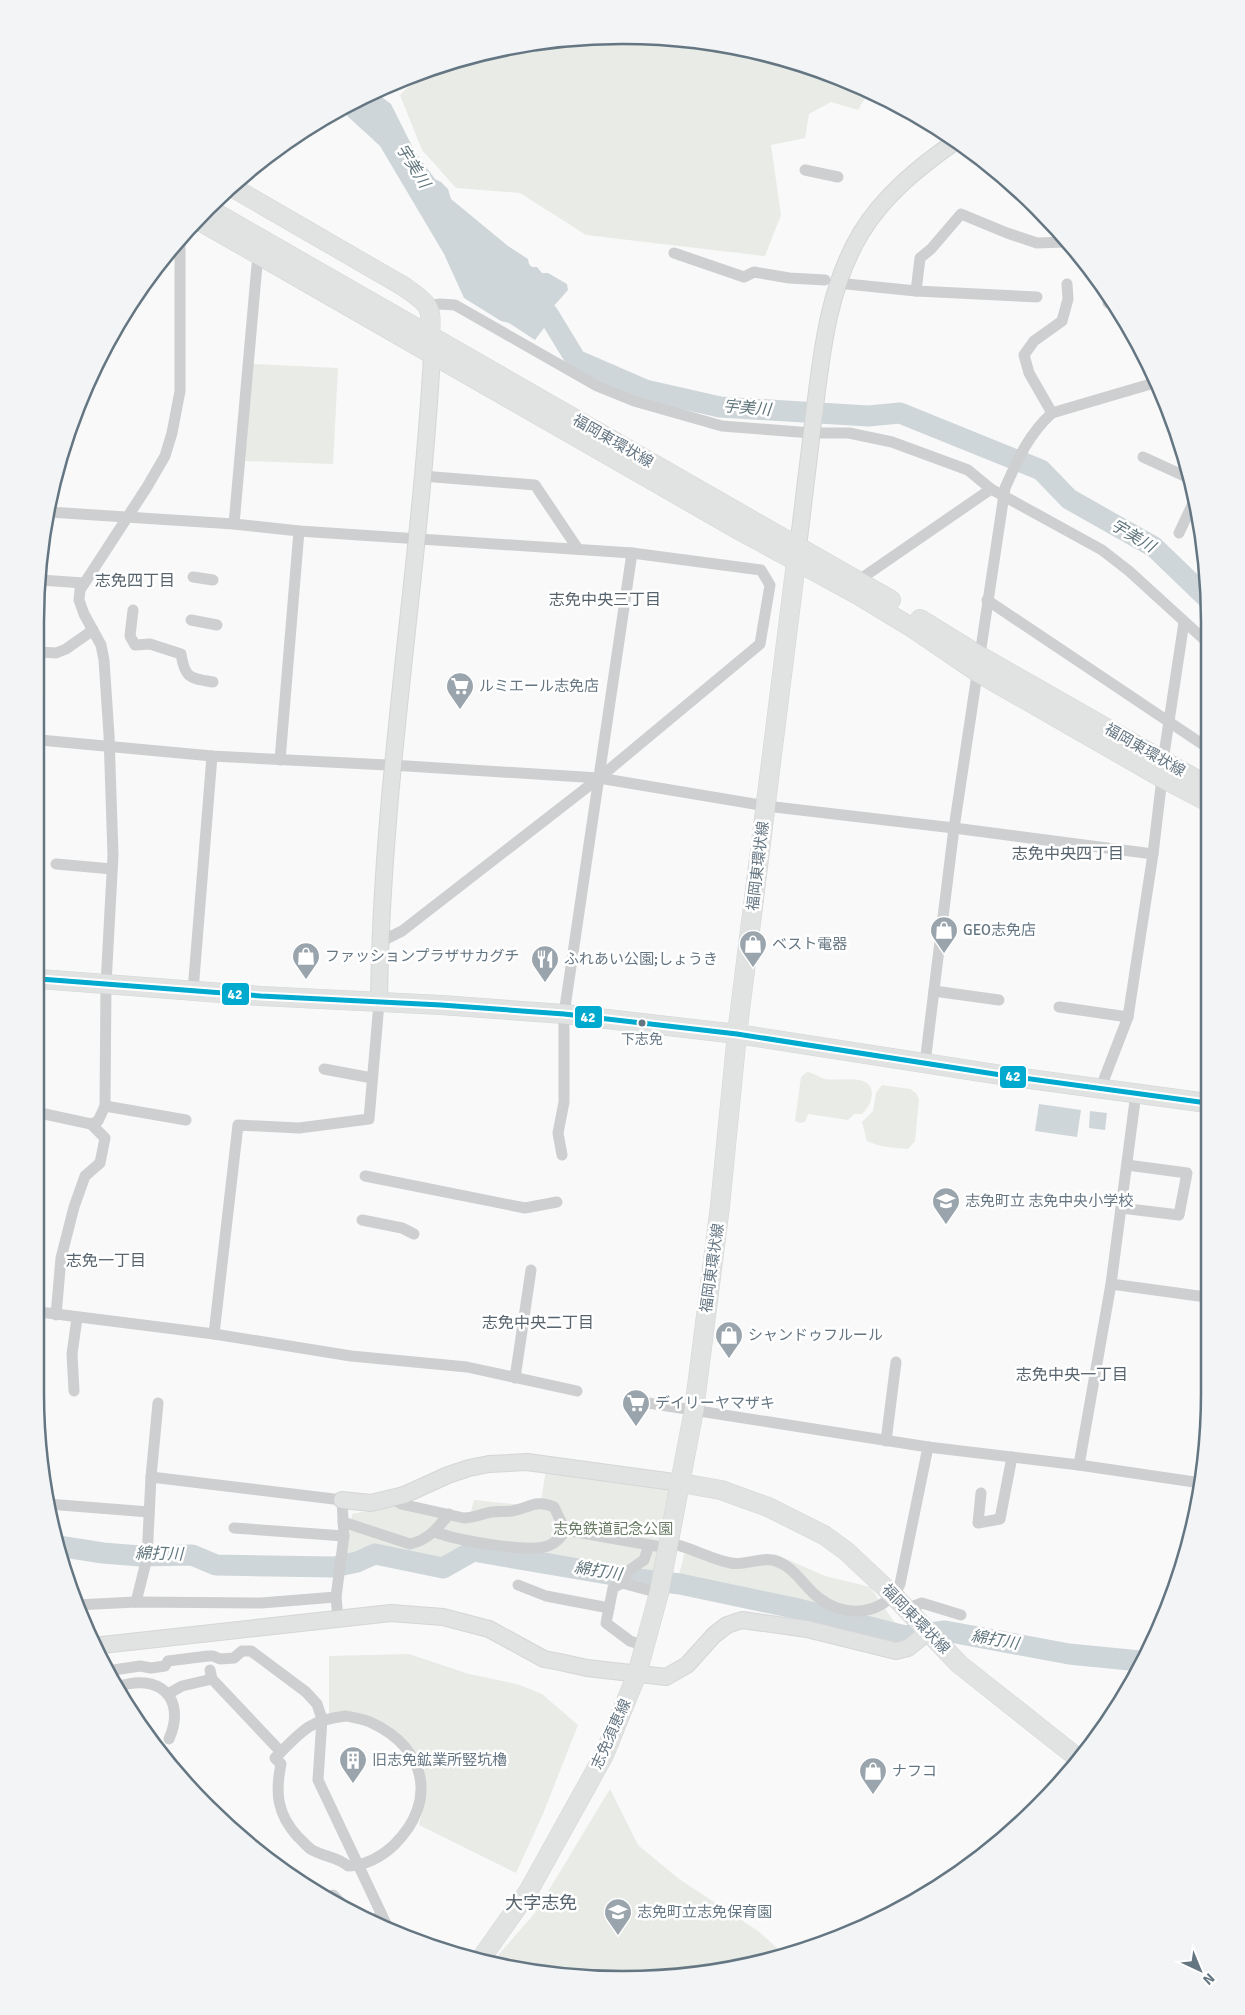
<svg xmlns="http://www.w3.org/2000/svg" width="1245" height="2015" font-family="Signika,'Noto Sans JP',sans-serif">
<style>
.green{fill:#e8ebe6}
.water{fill:#ced6d9}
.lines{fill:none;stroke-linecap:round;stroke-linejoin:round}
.river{stroke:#ced6d9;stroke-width:21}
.secondary-casing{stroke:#d5d6d7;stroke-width:18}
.primary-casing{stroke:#d5d6d7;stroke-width:20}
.street{stroke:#cecfd0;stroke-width:11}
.secondary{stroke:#e1e2e2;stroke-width:16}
.primary{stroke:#e1e2e2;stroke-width:19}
.bus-1-casing{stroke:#fff;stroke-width:9}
.bus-1{stroke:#00a9ce;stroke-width:5}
.bus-dot{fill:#657683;stroke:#fff;stroke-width:2}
.labels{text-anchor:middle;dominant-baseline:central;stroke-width:5;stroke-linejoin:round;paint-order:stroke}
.bus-label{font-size:14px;fill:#657683;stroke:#fff}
.street-label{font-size:15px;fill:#657683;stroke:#fff}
.poi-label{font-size:15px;fill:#657683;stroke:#fff;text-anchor:start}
.park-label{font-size:15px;fill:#687a64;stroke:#fff}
.water-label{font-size:16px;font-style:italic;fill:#60757c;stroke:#fff}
.neighbourhood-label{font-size:16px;fill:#57646e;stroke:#fff}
.quarter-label{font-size:18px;fill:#57646e;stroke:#fff}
.rim{fill:none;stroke:#657683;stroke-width:2.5}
.line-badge{stroke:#fff;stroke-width:2}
.badge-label{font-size:14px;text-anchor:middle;font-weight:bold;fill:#fff}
</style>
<rect width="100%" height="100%" fill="#f9f9f9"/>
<g class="green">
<polygon points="661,36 774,55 869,91 858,110 831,102 809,114 805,138 771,145 781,215 765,256 586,235 520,193 456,188 422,150 400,95 427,69 433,66 546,40"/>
<polygon points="252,364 338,368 333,464 245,461"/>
<path d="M807 1072C814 1073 819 1077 825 1079 838 1082 872 1072 872 1094 871 1102 868 1108 862 1114H854L848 1120 808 1114 805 1122 800 1123 795 1121 801 1077Z"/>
<path d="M882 1085 910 1089 916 1093 919 1100 915 1141 908 1149C894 1148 880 1147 867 1141L862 1122 873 1111 876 1093Z"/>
<polygon points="546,1470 670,1489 652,1587 470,1547 441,1567 367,1552 346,1563 352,1514 393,1506 468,1522 474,1500 540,1507"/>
<polygon points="685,1551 752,1564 775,1554 825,1576 870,1587 902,1633 676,1587"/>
<polygon points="409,1654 469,1674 517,1684 542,1694 578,1725 543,1814 516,1873 419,1825 425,1800 424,1776 392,1730 329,1715 329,1656"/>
<polygon points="610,1789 638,1845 679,1879 758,1931 785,1955 699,1975 622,1980 546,1975 492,1962 535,1913"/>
</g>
<g class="water">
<polygon points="382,90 379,95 391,104 415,152 435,179 441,182 448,189 451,199 508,246 528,259 529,264 532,267 537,267 542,273 548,273 567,284 568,290 553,307 547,324 535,340 509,323 501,321 464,298 444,254 380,146 343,112 336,110"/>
<polygon points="1039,1104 1081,1110 1077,1137 1035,1131"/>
<polygon points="1090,1111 1107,1113 1105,1130 1089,1128"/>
</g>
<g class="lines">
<g class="river">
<polyline points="530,298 548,314 576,360 645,390 720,407 868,416 900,413 1041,470 1069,499 1154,547 1209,600"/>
<polyline points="58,1546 103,1553 140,1556 192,1555 216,1565 334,1567 357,1562 375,1554 443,1568 473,1551 637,1579 680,1584 794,1608 905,1636 945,1631 1069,1654 1140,1661"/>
</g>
<g class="secondary-casing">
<g id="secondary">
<path d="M798 547C803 505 808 464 813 423 821 359 827 289 861 233 884 195 920 166 956 141"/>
<path d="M379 1003C381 786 420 572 432 356"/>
<polyline points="342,1500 371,1503 404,1495 448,1475 469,1468 489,1464 527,1462 681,1483"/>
<polyline points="93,1646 391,1613 443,1617 489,1629 544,1659 560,1662 587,1668 666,1677 687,1665 714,1635 727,1625 742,1620 807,1629 896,1651 908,1648 928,1632"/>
</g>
</g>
<g class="primary-casing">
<g id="primary">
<path d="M230 186 403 286C410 291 423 299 427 306 434 317 428 333 431 345"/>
<polyline points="209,209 891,600"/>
<polyline points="198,220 737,529 858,595 914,629 977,672 1162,778 1208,802"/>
<polyline points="920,619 980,656 1208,786"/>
<polyline points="40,979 261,996 441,1005 564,1014 737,1034 1001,1075 1207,1103"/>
<polyline points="681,1483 721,1490 768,1507 824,1535 846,1551 894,1596 959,1664 1079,1759"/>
<polyline points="480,1960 528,1892 604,1755 637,1674 659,1593 694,1410 720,1206 737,1034 798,547"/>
</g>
</g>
<g class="street">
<polyline points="805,170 838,177"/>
<polyline points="674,253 744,277 754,272 789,278 825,280"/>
<polyline points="837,283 916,291 1037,297"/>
<polyline points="916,291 920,258 931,249 961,214 1007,233 1037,243 1065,242 1068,240"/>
<polyline points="1108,303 1113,304"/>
<polyline points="427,306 440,304 455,305 597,386 634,401 722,426 812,433 849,433 892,442 968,470 991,489 1102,550 1129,571 1208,643"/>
<polyline points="1052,413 1029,373 1024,355 1034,341 1062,321 1068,299 1067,284"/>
<polyline points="1143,457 1191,479"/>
<polyline points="422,476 535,485 578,549"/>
<polyline points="49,512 234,524 299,531 632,553 761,570 770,585 760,644 599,778 402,931 380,942"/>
<polyline points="234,524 257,265 261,257"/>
<polyline points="1179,533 1195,499"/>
<polyline points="193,577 213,580"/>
<polyline points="40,580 84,583"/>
<polyline points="859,580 991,489"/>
<polyline points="987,600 1208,748"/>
<path d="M133 610 130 636 135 645 150 644 181 654C185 679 190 678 213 682"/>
<polyline points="191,620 217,625"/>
<polyline points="40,652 56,653 66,649 93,630"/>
<polyline points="40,740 212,756 407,766 599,778 766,806 954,828 1153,854"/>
<polyline points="280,760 299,531"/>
<polyline points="1163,761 1184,622"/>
<polyline points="56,864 112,869"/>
<polyline points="193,991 212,756"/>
<polyline points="934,991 999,1000"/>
<polyline points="1059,1007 1128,1017"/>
<path d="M925 1063 954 828 1005 488C1018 459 1028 435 1052 413L1154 383"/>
<polyline points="324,1069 372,1078"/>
<polyline points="1101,1087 1128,1017 1153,854 1162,778"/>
<polyline points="105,1106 186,1120"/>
<polyline points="40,1113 91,1124 105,1138 100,1163 85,1176 74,1207 61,1258 56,1315"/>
<polyline points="91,1124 98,1121 105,1106 106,984 113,855 109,735 104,660 101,645 84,614 79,600 80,590 147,487 165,456 172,433 180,391 180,240"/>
<polyline points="562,1155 558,1133 564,1102 564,1014 632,553"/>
<polyline points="365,1176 525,1208 557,1202"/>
<polyline points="1121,1208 1179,1215 1187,1173 1127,1165"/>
<polyline points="362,1220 402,1228 414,1234"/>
<polyline points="1111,1284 1206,1297"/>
<polyline points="40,1312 214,1334 351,1356 467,1367 577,1391"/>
<polyline points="214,1334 238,1125 299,1128 369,1119 379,1003"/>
<polyline points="515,1378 531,1270"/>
<polyline points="74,1391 72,1354 77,1318"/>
<polyline points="629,1400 928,1447 1079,1465 1201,1483"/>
<polyline points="886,1441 896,1362"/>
<polyline points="1079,1465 1111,1284 1136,1093"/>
<polyline points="151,1477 342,1500 344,1536 336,1597 338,1619"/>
<polyline points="981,1493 978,1523 1000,1519 1012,1457"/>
<path d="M393 1498 401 1504 464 1518C474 1518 481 1514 491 1512 498 1511 505 1512 512 1511 530 1508 535 1499 554 1507L565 1530 656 1546"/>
<polyline points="48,1504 149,1512"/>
<path d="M343 1522 410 1544C428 1540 437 1529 449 1514"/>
<polyline points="234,1528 344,1536"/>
<path d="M435 1532C456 1540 527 1553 548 1546 555 1543 562 1537 565 1530"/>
<path d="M669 1543C691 1547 710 1559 731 1563 745 1566 762 1556 776 1561 796 1568 803 1586 819 1598 846 1619 885 1615 900 1584L928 1447"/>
<polyline points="622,1583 628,1571 644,1560 649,1545"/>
<polyline points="518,1585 546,1596 609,1608"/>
<polyline points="136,1602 147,1558 151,1477 158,1403"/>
<polyline points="76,1605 136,1602 261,1603 336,1597"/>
<polyline points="906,1609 922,1603 961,1615"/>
<polyline points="645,1646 630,1641 606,1623 613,1588 622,1583 659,1593"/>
<polyline points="210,1670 212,1679 281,1752"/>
<polyline points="107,1671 140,1666 151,1668 165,1666 168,1661 208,1656 213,1656 220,1659 234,1658 242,1651 251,1651 306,1692 317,1704 322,1719 318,1780 389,1930"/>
<path d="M117 1687C159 1672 187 1698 169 1739"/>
<polyline points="168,1694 182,1686 212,1679"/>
<path d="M346 1716C355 1718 365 1719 372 1723 426 1748 438 1801 395 1844 383 1856 365 1866 348 1866 338 1857 325 1857 312 1850 307 1847 303 1841 298 1837 277 1814 275 1793 281 1764L275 1758C301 1732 308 1720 346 1716Z"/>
<polyline points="333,1895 348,1910"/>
<polyline points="372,1923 381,1914"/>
</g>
<use href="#secondary" class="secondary"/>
<use href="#primary" class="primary"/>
<g class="bus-1-casing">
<polyline id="bus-1" points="40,979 261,996 441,1005 564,1014 737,1034 1001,1075 1207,1103"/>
</g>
<use href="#bus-1" class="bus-1"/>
</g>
<defs>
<g id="supermarket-pin" transform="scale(1.4375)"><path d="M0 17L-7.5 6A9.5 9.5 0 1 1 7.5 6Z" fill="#99a4ac" stroke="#fff"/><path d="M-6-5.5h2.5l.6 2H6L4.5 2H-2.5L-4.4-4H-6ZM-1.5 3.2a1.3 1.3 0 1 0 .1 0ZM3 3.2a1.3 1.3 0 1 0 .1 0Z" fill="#fff"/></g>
<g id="shop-pin" transform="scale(1.4375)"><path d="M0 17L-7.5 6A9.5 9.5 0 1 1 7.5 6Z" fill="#99a4ac" stroke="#fff"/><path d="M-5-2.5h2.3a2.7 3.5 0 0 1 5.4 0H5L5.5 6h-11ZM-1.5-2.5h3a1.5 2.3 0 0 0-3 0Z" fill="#fff"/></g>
<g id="restaurant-pin" transform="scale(1.4375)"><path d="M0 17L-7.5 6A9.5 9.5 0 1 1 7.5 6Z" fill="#99a4ac" stroke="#fff"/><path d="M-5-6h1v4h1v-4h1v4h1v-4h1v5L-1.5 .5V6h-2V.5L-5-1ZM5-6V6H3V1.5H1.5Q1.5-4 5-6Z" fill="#fff"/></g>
<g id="school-pin" transform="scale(1.4375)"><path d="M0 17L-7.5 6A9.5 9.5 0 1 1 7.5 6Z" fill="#99a4ac" stroke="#fff"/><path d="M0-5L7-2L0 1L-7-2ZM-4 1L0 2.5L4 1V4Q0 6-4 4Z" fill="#fff"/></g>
<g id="building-pin" transform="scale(1.4375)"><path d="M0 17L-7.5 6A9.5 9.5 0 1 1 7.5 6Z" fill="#99a4ac" stroke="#fff"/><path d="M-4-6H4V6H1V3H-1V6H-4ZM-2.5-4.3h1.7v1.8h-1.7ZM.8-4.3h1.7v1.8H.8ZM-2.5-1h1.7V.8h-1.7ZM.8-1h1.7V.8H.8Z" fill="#fff"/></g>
</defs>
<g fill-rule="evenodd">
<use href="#supermarket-pin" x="460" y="686"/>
<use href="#shop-pin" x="944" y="930"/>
<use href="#shop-pin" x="753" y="944"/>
<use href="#shop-pin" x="306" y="956"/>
<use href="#restaurant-pin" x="545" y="959"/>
<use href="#school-pin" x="946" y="1201"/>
<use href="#shop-pin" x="729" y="1335"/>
<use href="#supermarket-pin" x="636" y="1403"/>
<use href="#building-pin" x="353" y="1760"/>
<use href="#shop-pin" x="873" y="1771"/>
<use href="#school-pin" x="618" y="1912"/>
</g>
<circle class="bus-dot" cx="642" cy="1023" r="4.5"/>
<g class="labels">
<g class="bus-label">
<text x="642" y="1039">下志免</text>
</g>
<g class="street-label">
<text transform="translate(613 441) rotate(30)">福岡東環状線</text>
<text transform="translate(1145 750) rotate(30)">福岡東環状線</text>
<text transform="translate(758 866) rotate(-83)">福岡東環状線</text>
<text transform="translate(712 1268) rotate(-82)">福岡東環状線</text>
<text transform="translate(916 1619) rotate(46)">福岡東環状線</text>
<text transform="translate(611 1734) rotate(-66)">志免須恵線</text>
</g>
<g class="poi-label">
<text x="479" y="686">ルミエール志免店</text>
<text x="963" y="930">GEO志免店</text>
<text x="772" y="944">ベスト電器</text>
<text x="325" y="956">ファッションプラザサカグチ</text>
<text x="564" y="959">ふれあい公園;しょうき</text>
<text x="965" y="1201">志免町立 志免中央小学校</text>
<text x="748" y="1335">シャンドゥフルール</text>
<text x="655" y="1403">デイリーヤマザキ</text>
<text x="372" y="1760">旧志免鉱業所竪坑櫓</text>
<text x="892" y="1771">ナフコ</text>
<text x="637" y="1912">志免町立志免保育園</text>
</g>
<g class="park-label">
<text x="613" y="1529">志免鉄道記念公園</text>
</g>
<g class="water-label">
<text transform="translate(413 166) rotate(58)">宇美川</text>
<text transform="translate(747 408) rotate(5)">宇美川</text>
<text transform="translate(1133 536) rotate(31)">宇美川</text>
<text transform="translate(159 1554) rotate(1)">綿打川</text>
<text transform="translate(598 1571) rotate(9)">綿打川</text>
<text transform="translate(995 1640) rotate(10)">綿打川</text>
</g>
<g class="neighbourhood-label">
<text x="135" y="581">志免四丁目</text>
<text x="605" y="600">志免中央三丁目</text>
<text x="1068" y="854">志免中央四丁目</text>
<text x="106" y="1261">志免一丁目</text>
<text x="538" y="1323">志免中央二丁目</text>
<text x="1072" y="1375">志免中央一丁目</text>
</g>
<g class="quarter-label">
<text x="541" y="1903">大字志免</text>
</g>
</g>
<path d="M0 0H1245V2015H0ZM622 44H623A578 578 0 0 1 1201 622V1393A578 578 0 0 1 623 1971H622A578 578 0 0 1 44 1393V622A578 578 0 0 1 622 44Z" fill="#f3f4f5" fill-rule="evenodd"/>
<path class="rim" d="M622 44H623A578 578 0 0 1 1201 622V1393A578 578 0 0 1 623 1971H622A578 578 0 0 1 44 1393V622A578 578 0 0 1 622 44Z"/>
<g class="line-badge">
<rect x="221" y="982" width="29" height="24" rx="5" fill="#00a9ce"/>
<rect x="574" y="1005" width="29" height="24" rx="5" fill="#00a9ce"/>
<rect x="999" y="1065" width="28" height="24" rx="5" fill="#00a9ce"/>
</g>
<g class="badge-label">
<text x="235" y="999">42</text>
<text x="588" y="1022">42</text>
<text x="1013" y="1081">42</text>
</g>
<g transform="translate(1200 1970) rotate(136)" stroke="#ffffff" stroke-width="4" paint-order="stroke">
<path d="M0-4L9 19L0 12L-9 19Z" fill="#657683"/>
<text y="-8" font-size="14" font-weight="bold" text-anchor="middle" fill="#657683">N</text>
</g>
</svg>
